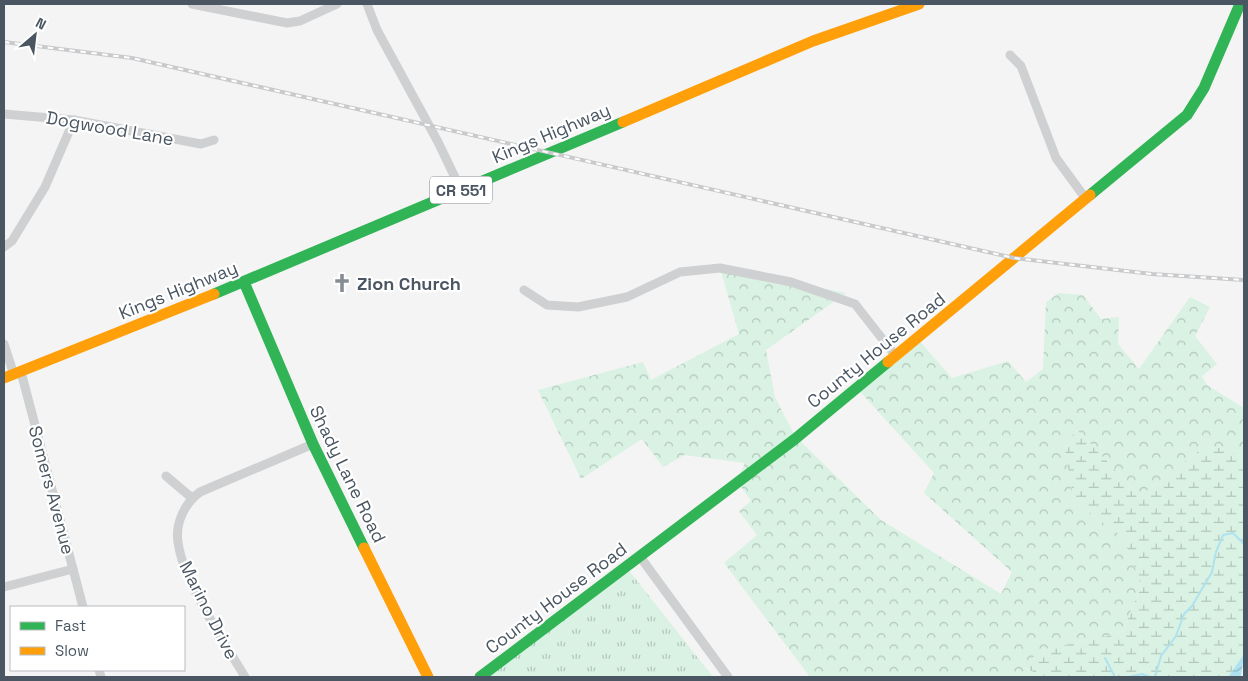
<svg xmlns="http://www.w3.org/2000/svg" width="1248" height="681" font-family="'Space Grotesk',sans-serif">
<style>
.forest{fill:url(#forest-crowns)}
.wetland{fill:url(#wetland-marsh)}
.park{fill:url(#park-tufts)}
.water{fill:url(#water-waves)}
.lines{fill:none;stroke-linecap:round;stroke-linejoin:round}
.stream{stroke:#aee2f0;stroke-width:2}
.street{stroke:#ced0d2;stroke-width:9}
.fast{stroke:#30b455;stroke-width:11}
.slow{stroke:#ff9f0a;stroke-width:11}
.rail-casing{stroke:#c9cacc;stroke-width:4}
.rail{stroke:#fff;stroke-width:2;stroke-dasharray:5.5;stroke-linecap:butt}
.labels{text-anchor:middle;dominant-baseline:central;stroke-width:4.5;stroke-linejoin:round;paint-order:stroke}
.shield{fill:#fff;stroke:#808990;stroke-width:1}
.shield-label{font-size:16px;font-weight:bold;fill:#4a5661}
.street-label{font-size:18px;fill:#4a5661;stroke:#fff}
.poi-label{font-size:18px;font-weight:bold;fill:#4a5661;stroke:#fff;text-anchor:start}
</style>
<defs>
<pattern id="forest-crowns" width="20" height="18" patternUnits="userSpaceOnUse" patternTransform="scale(1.25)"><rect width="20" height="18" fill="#d9f2e3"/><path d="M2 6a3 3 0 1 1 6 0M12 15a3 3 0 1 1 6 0" fill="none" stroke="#b2c7bb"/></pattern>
<pattern id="wetland-marsh" width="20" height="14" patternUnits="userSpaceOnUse" patternTransform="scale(1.25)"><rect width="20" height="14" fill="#d9f2e3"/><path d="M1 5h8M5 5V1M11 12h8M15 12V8" fill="none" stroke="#b2c7bb"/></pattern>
<pattern id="park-tufts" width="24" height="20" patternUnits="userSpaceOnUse" patternTransform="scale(1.25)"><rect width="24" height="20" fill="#d9f2e3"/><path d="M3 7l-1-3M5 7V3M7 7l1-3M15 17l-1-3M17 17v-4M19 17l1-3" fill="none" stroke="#b2c7bb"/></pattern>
<pattern id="water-waves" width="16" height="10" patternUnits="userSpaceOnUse" patternTransform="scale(1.25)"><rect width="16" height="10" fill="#aee2f0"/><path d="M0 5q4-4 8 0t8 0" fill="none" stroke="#90bac6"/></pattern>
</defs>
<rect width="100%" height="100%" fill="#f4f4f4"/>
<polygon class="forest" points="720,268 846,293 766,350 775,397 795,436 881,520 1001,594 1012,572 924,493 934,473 855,386 916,337 952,378 1008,361 1026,382 1043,369 1046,302 1059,293 1083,295 1101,319 1119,317 1118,344 1139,369 1190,297 1210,307 1195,336 1217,364 1202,376 1207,385 1244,408 1244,461 1224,448 1204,447 1140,496 1077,430 1064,445 1074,501 1122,536 1142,584 1122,633 1041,650 1024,668 1044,677 810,677 724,563 757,535 739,511 751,501 737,481 745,463 684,455 663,467 642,439 581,479 538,390 643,362 651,380 739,334"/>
<polygon class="wetland" points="1077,430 1140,496 1204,447 1224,448 1244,461 1244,654 1228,677 1044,677 1023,667 1041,650 1122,633 1142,584 1122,536 1074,501 1064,445"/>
<polygon class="park" points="627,568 713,677 477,677"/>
<polygon class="water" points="1244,654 1241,677 1228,677"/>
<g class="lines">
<g class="stream">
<polyline points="1105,658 1115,677"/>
<polyline points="1129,677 1142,674 1150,677"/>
<polyline points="1155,677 1161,656 1176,636 1184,614 1192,606 1212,572 1216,552 1223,535 1233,533 1244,544"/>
</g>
<g class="street">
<polyline points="192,4 287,23 300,21 337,4"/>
<polyline points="367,4 377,30 438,142 461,190"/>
<polyline points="1010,55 1021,66 1056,158 1086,199"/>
<polyline points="4,114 74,120 201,144 214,140"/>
<polyline points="4,247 12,241 45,187 74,120"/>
<polyline points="524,290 547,305 578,307 627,297 680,272 720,268 791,282 855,304 895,355"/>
<polyline points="4,344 14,375"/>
<polyline points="21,372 83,607"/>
<polyline points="166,476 192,498"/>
<polyline points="641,558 728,677"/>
<polyline points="4,587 73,569"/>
<polyline points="99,670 101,677"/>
<path d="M245 677C224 641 183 582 178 542 175 523 185 503 200 492L313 444"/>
</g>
<g class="fast">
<polyline points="1090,195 1187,115 1204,88 1240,4"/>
<polyline points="244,282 313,444 364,548"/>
<polyline points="214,294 623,122"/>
<polyline points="480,677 795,439 888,362"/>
</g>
<g class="slow">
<polyline points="623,122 813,41 919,4"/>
<polyline points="888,362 1090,195"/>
<polyline points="4,378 214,294"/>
<polyline points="364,548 428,677"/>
</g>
<g class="rail-casing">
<polyline id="rail" points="4,42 132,58 1014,258 1152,274 1244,280"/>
</g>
<use href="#rail" class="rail"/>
</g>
<defs>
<g id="church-bare" transform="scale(1.5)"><path d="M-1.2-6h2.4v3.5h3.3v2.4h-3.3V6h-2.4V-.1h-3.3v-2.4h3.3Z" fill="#868d94" stroke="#fff" stroke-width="2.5" paint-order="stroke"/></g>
</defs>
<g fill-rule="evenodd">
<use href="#church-bare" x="342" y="283"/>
</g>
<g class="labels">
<rect class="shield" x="430" y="176.5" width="62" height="27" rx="4"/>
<g class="shield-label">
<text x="461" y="190">CR 551</text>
</g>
<g class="street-label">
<text transform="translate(110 128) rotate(10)">Dogwood Lane</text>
<text transform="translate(551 133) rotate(-23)">Kings Highway</text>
<text transform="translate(178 290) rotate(-22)">Kings Highway</text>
<text transform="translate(876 350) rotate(-39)">County House Road</text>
<text transform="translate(348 474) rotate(64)">Shady Lane Road</text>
<text transform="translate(52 490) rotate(75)">Somers Avenue</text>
<text transform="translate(556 598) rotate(-37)">County House Road</text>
<text transform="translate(209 610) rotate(63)">Marino Drive</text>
</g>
<g class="poi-label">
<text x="357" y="283">Zion Church</text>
</g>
</g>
<rect width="1248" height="681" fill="none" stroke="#4a5661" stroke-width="10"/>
<rect x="10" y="606" width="175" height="65" fill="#ffffff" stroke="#b7bbc0"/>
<rect x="20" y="622" width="25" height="8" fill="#30b455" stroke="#b7bbc0"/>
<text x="55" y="631" font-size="15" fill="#4a5661">Fast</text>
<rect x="20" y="647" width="25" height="8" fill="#ff9f0a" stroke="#b7bbc0"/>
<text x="55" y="656" font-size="15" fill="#4a5661">Slow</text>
<g transform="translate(35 35) rotate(28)" stroke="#ffffff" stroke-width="4" paint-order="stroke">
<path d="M0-4L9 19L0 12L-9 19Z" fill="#4a5661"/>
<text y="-8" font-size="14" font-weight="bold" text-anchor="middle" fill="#4a5661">N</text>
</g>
</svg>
